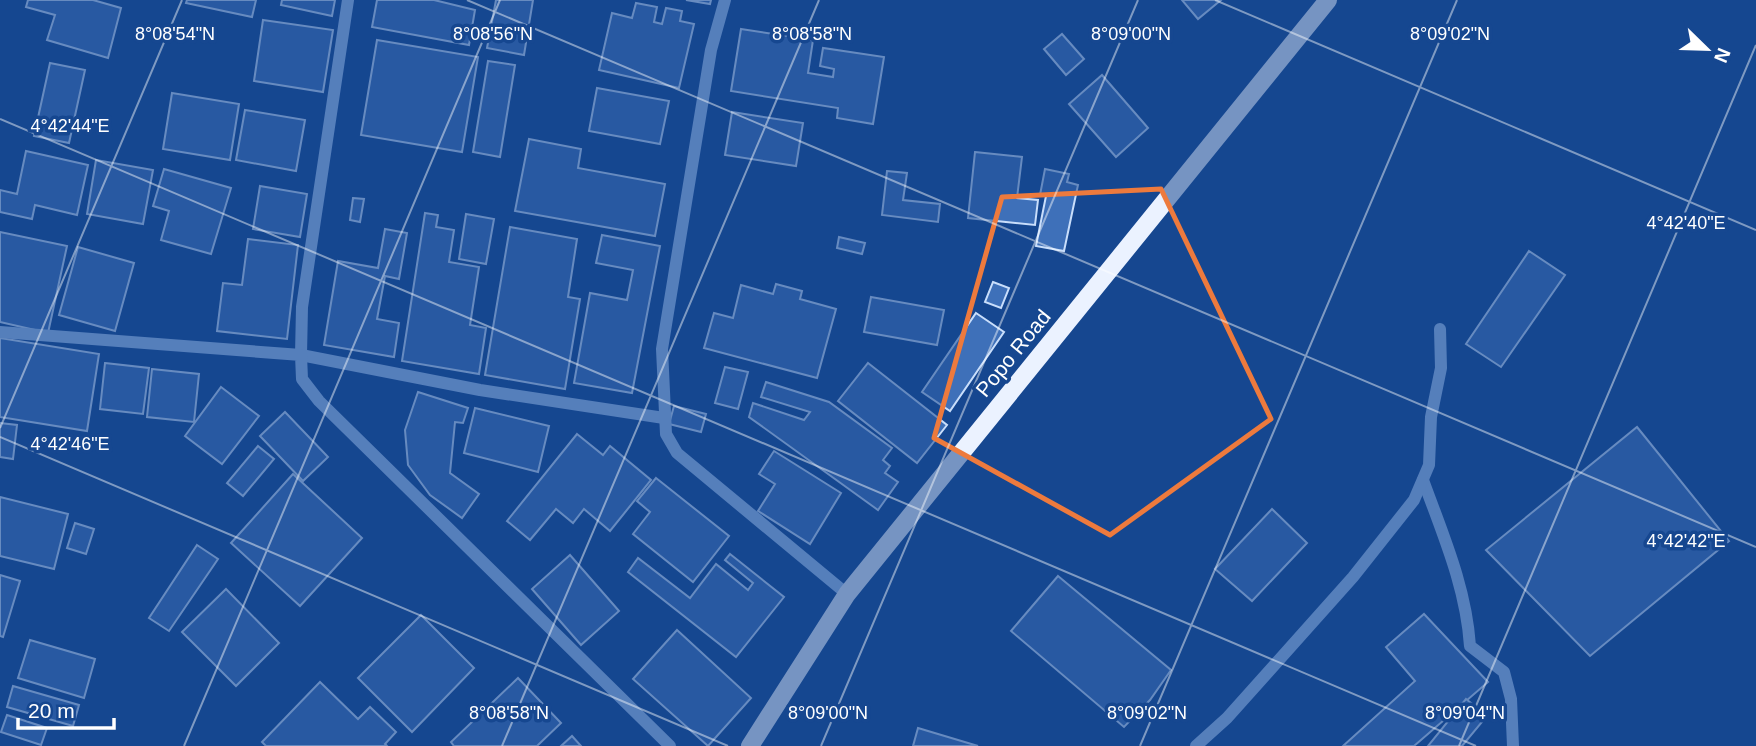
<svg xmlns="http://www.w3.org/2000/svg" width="1756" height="746" font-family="Helvetica,sans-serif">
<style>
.building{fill:#3e70b9;stroke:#c9defb;stroke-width:2}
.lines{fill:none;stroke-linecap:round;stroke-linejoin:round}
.minor{stroke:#a2c3f0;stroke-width:12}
.major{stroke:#ebf2ff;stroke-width:18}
.marked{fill:none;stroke:#ed7a3d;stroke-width:5;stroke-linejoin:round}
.ticks{fill:none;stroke:#fff;stroke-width:2;stroke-opacity:0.45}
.labels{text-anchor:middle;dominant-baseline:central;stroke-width:7;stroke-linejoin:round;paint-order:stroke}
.street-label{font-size:21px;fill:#fff;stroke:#164790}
.ticks-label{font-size:18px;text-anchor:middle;fill:#fff;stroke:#164790;stroke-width:7;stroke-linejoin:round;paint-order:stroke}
</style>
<rect width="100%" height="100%" fill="#164790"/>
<g class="building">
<polygon points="28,0 93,0 121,8 108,58 47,40 55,15 26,7"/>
<polygon points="187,0 256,0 252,17 186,3"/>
<polygon points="282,0 335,0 332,16 281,5"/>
<polygon points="377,0 434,0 475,10 469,45 372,27"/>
<polygon points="496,0 533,0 524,55 487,48"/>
<polygon points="686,0 711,0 710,4"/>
<polygon points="1182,0 1221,0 1198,19"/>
<polygon points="636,3 657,7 654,22 662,24 666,8 682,11 680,21 694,24 679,88 599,70 612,13 632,18"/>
<polygon points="263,20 333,30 323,92 254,81"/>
<polygon points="741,29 813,40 808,73 833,77 834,69 820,66 823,48 884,57 873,124 837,118 838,108 731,91"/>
<polygon points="1062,34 1084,59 1066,75 1044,49"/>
<polygon points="377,40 478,57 462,152 361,135"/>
<polygon points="488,61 515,65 500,157 473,152"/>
<polygon points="50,63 85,70 69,143 34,136"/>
<polygon points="1102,75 1148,128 1116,157 1069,104"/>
<polygon points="597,88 669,101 660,144 589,131"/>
<polygon points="172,93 239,104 230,160 163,149"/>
<polygon points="245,110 305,120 296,171 236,160"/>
<polygon points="732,112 803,123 796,166 725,155"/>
<polygon points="529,139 581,149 578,168 665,184 655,236 515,211"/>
<polygon points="26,151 88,165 77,215 35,205 32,219 0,212 0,190 17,194"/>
<polygon points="975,152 1022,157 1017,198 1038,200 1035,225 968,218"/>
<polygon points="96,160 153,170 143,224 87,214"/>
<polygon points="164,169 231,188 211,254 161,240 169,211 153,206"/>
<polygon points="1045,169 1069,174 1067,182 1078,185 1064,251 1036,246 1046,196 1040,195"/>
<polygon points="887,171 907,173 903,200 940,204 938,222 882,215"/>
<polygon points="260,186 307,194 300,237 253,229"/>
<polygon points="353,198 364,199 360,222 350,220"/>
<polygon points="425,213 438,215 436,227 454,230 449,262 479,267 470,325 486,328 479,374 402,361"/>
<polygon points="466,214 494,219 486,264 459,259"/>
<polygon points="510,227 577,239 568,297 580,299 565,389 485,375"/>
<polygon points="385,229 407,233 399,279 385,276 377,319 399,323 394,357 324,345 338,261 378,268"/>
<polygon points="0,232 67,246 48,333 0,322"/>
<polygon points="602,235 660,246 632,393 574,383 590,293 627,300 633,270 596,263"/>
<polygon points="839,237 865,243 862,254 837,248"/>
<polygon points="248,239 298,245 287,339 217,331 223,283 242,285"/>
<polygon points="78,247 134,263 115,331 59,315"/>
<polygon points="1529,251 1565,275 1501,367 1466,344"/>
<polygon points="993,282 1009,288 1001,308 985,302"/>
<polygon points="776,284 802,291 800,299 836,309 817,378 704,348 714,313 733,318 741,285 773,294"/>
<polygon points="871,297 944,310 937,345 864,332"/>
<polygon points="976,313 1004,332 950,411 922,392"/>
<polygon points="0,338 99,354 87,431 0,417"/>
<polygon points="105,363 149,368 143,414 100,409"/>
<polygon points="868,363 947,425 917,463 838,401"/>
<polygon points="725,367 748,372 738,409 715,403"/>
<polygon points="152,369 199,374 194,422 147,417"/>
<polygon points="766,382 829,402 892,448 883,460 890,466 885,473 898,482 878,510 749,417 753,403 804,420 810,412 761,397"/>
<polygon points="221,387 259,416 222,464 185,436"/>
<polygon points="418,392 468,408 463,423 455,422 450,473 479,494 462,518 430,495 408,465 405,430"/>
<polygon points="674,406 706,414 701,432 669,424"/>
<polygon points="475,408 549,426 538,472 464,453"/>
<polygon points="285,412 328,457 303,481 260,436"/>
<polygon points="0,423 17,425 13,459 0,457"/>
<polygon points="1637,427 1729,541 1590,656 1486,550"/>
<polygon points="577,434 603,455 610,446 651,480 610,531 584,509 573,523 556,509 530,540 507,521"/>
<polygon points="258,446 274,459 243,496 227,483"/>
<polygon points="774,451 841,493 810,544 758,511 775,484 759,474"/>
<polygon points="293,474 362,538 300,606 231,543"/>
<polygon points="656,478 729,536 693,582 633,534 650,512 637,501"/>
<polygon points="0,497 68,514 54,569 0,556"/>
<polygon points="1272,509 1307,543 1252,601 1215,569"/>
<polygon points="75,523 94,529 86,554 67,548"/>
<polygon points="197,545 218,559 169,631 149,618"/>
<polygon points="730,554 784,597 736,657 628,572 638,558 690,598 716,564 748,590 753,583 725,560"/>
<polygon points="570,555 619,611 581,645 532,589"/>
<polygon points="0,575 20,581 3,637 0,636"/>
<polygon points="1058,576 1171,670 1150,700 1124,727 1011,631"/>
<polygon points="226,589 279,643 236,686 182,632"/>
<polygon points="1424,614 1488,682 1414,746 1343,746 1415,681 1386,647"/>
<polygon points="421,615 474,668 412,732 358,678"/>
<polygon points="677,630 751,698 708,746 633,679"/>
<polygon points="30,640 95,659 84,698 18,678"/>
<polygon points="518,678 561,723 537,746 454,746 451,742"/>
<polygon points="320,682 358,719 370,707 396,732 385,744 387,746 266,746 262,742"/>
<polygon points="13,686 79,705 73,726 7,707"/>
<polygon points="1466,699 1487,716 1462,746 1428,746"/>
<polygon points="7,715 47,728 41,745 1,732"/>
<polygon points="918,728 978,746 913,746"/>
<polygon points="572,736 581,746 561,746"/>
</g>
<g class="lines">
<g class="minor">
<polyline points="348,0 302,307 301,355 480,390 664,418"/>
<polyline points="725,0 711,50 662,349 666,434 677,453 847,594"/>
<polyline points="0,332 301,355 302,379 319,401 670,746"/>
<path d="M1423 480C1443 535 1466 587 1470 646L1504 672 1511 699 1513 746"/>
<polyline points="1196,746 1227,718 1353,577 1414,500 1429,465 1431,417 1441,368 1440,329"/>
</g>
<polyline class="major" points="750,746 847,594 1328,0"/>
</g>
<path d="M0 0H1756V746H0ZM1161 189 1271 419 1110 535 934 438 1002 197Z" fill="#164790" fill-opacity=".55" fill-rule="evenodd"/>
<path class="marked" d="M1161 189 1271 419 1110 535 934 438 1002 197Z"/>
<path class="ticks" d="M467 0 1756 547M1215 0 1756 230M0 119 1476 746M0 428 182 0M0 437 728 746M184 746 500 0M502 746 819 0M821 746 1138 0M1140 746 1457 0M1459 746 1756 45"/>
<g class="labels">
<g class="street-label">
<text transform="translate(1013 353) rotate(-51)">Popo Road</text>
</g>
</g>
<g class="ticks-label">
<text x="175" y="40">8°08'54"N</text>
<text x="493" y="40">8°08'56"N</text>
<text x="812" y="40">8°08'58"N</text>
<text x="1131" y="40">8°09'00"N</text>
<text x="1450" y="40">8°09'02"N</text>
<text x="70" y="132">4°42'44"E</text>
<text x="1686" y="229">4°42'40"E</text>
<text x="70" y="450">4°42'46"E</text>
<text x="1686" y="547">4°42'42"E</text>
<text x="509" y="719">8°08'58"N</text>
<text x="828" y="719">8°09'00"N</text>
<text x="1147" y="719">8°09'02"N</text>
<text x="1465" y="719">8°09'04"N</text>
</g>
<g transform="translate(1707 49) rotate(113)" stroke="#164790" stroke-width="5" paint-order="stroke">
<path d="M0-5L12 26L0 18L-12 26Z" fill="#ffffff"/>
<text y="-10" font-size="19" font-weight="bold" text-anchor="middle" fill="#ffffff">N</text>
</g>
<path d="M18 718v10h96v-10" fill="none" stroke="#ffffff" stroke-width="3.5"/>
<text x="28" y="718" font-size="21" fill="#ffffff" stroke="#164790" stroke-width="5" paint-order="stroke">20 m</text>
</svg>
